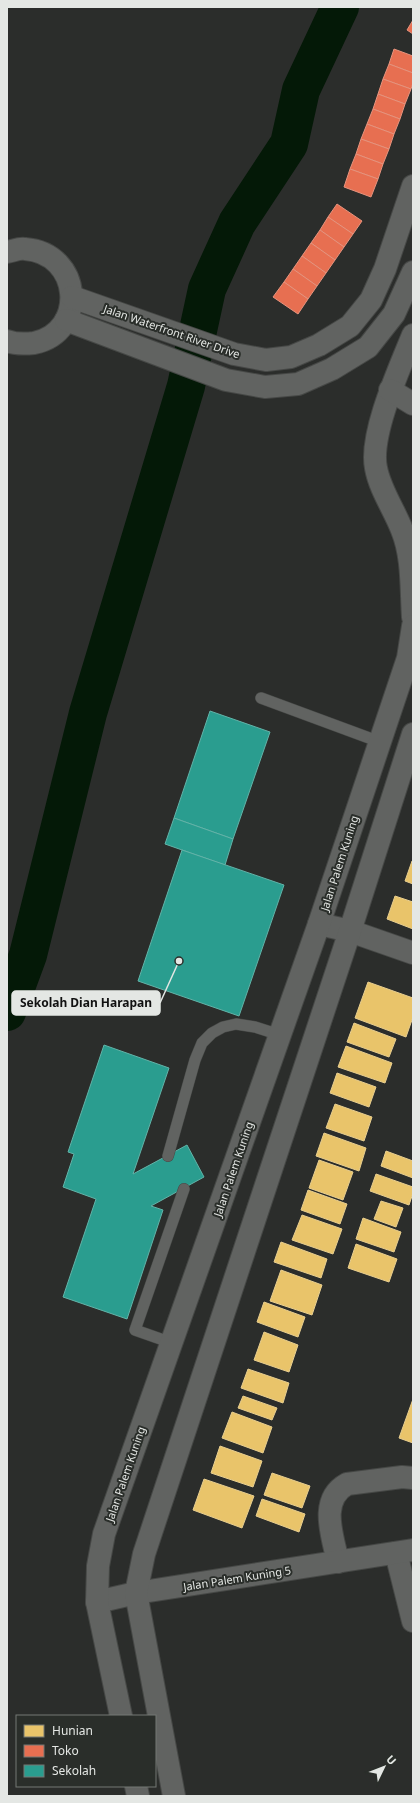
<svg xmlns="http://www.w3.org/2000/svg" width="420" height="1803" font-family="'Noto Sans',sans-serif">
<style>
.homes{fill:#e9c46a;stroke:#e8ce8f}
.shops{fill:#e76f51;stroke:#e6937d}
.schools{fill:#2a9d8f;stroke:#62b3a8}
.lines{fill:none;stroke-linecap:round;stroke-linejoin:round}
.river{stroke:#041907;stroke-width:38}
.lane-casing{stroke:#464846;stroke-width:12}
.street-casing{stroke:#464846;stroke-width:24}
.lane{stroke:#616361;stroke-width:11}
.street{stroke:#616361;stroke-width:22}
.labels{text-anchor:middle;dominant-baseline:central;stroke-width:4;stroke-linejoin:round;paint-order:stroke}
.street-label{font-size:11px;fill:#e4e7e4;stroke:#2a2e2a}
.leader{fill:none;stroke:#e4e7e4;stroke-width:1.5}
.callout-dot{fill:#e4e7e4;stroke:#2a2e2a;stroke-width:1.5}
.callout{fill:#e4e7e4;stroke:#e4e7e4;stroke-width:1.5}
.callout-label{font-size:12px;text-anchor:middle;font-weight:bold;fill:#111}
</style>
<rect width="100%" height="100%" fill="#2b2d2b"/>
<g class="homes">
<polygon points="412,861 413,862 413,884 405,881"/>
<polygon points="395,896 413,902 413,929 387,919"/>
<polygon points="368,982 413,998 413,1017 406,1037 355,1018"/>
<polygon points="354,1023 396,1039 389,1057 347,1042"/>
<polygon points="346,1046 392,1063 385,1083 338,1067"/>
<polygon points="337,1073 376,1087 369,1107 330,1093"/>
<polygon points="335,1104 372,1117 364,1141 326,1128"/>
<polygon points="324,1133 366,1148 359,1171 316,1156"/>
<polygon points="386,1151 413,1161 413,1178 381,1166"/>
<polygon points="319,1160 353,1172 343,1200 309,1188"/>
<polygon points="376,1174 413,1187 413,1193 409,1205 370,1191"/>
<polygon points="308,1190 347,1204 340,1224 301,1210"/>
<polygon points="381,1201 403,1208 396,1227 374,1219"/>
<polygon points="302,1215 342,1229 333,1254 292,1240"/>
<polygon points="363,1218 401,1232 394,1252 356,1239"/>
<polygon points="281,1242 327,1259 321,1278 274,1262"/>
<polygon points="356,1244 397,1259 389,1282 348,1268"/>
<polygon points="281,1270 322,1285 312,1315 270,1301"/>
<polygon points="264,1302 305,1317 298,1337 257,1322"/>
<polygon points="264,1332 298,1345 289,1372 254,1360"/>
<polygon points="248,1369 289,1383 283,1403 241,1388"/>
<polygon points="243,1396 277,1408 272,1420 238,1408"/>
<polygon points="413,1399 413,1443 399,1438"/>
<polygon points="232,1412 272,1427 263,1453 222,1438"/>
<polygon points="220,1446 262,1461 253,1487 211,1473"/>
<polygon points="272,1473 310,1486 302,1508 264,1495"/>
<polygon points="204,1479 254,1496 242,1528 193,1510"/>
<polygon points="262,1499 305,1514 299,1532 256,1516"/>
</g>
<g class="shops">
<polygon points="413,20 413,34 407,30"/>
<polygon points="394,49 413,56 413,73 389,64"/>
<polygon points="389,64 413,73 413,83 411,89 383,79"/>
<polygon points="383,79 411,89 405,104 378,94"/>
<polygon points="378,94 405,104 400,119 373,109"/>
<polygon points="373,109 400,119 394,134 367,124"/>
<polygon points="367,124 394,134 389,149 361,139"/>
<polygon points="361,139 389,149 383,164 356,154"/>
<polygon points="356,154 383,164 378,179 350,169"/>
<polygon points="350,169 378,179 371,197 344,187"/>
<polygon points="337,204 362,221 353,234 328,217"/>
<polygon points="328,217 353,234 344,247 320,230"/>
<polygon points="320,230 344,247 335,260 311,243"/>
<polygon points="311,243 335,260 326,273 302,256"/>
<polygon points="302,256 326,273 317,286 293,269"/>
<polygon points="293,269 317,286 308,299 284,282"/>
<polygon points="284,282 308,299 298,314 273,297"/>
</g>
<g class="schools">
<polygon points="210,711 270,732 233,839 174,818"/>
<polygon points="174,818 233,839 225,865 165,844"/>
<polygon points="182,850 284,885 239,1016 138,981"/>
<polygon points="104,1045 169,1068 133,1174 187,1145 204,1177 151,1206 163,1210 127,1319 63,1297 96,1199 63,1187 74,1154 68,1152"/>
</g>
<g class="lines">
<polyline class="river" points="7,1012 28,955 88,713 186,386 207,289 237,223 289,144 301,90 340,7"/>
<g class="lane-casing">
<g id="lane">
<polyline points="261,698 380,742"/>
<polyline points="168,1156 195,1060 202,1043 212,1033 223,1027 236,1024 255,1027 280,1035"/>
<polyline points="172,1343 135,1330 184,1189"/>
</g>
</g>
<g class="street-casing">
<g id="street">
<path d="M7 252C13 251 19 248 25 249 82 253 88 332 34 343 25 344 15 344 7 341"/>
<polyline points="72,297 234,354 266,360 291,357 319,345 350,326 371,300 385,269 413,186"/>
<polyline points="66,320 226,380 265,387 298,384 332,369 368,347 394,314 413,272"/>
<path d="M413 335C400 367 369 435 376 468 380 490 394 509 402 530 413 557 411 588 413 617"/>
<polyline points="390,390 413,404"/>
<polyline points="319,924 350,931 413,953"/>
<polyline points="396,1553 413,1621"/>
<path d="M338 1562C333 1537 318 1500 347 1484L402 1477 413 1478"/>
<polyline points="97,1602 136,1593 413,1550"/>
<polyline points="121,1716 97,1602 98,1566 104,1534 319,924 408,658 413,626"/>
<polyline points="136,1786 138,1796"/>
<polyline points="174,1796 136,1593 144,1554 350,931 413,734"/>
</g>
</g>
<use href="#lane" class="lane"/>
<use href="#street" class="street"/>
</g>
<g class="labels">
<g class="street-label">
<text transform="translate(172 331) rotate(19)">Jalan Waterfront River Drive</text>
<text transform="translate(339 863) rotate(-72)">Jalan Palem Kuning</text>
<text transform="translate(233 1169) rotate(-71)">Jalan Palem Kuning</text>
<text transform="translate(125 1474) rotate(-71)">Jalan Palem Kuning</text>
<text transform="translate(237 1578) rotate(-9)">Jalan Palem Kuning 5</text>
</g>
</g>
<path class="leader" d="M179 961L160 1003"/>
<circle class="callout-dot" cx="179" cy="961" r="4"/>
<rect class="callout" x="12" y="991" width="148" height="24" rx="4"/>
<g class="callout-label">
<text x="86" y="1007">Sekolah Dian Harapan</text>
</g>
<rect width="420" height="1803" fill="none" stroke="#e4e7e4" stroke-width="16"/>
<rect x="16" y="1715" width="140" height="72" fill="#2a2e2a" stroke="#747874"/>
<rect x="24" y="1725" width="20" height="12" fill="#e9c46a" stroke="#747874"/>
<text x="52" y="1735" font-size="12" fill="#e4e7e4">Hunian</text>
<rect x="24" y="1745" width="20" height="12" fill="#e76f51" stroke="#747874"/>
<text x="52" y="1755" font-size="12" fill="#e4e7e4">Toko</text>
<rect x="24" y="1765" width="20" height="12" fill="#2a9d8f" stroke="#747874"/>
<text x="52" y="1775" font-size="12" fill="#e4e7e4">Sekolah</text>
<g transform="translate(384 1767) rotate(47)" stroke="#2a2e2a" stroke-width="3" paint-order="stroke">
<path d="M0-3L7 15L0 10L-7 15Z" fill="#e4e7e4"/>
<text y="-6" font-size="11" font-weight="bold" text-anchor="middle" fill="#e4e7e4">U</text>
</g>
</svg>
